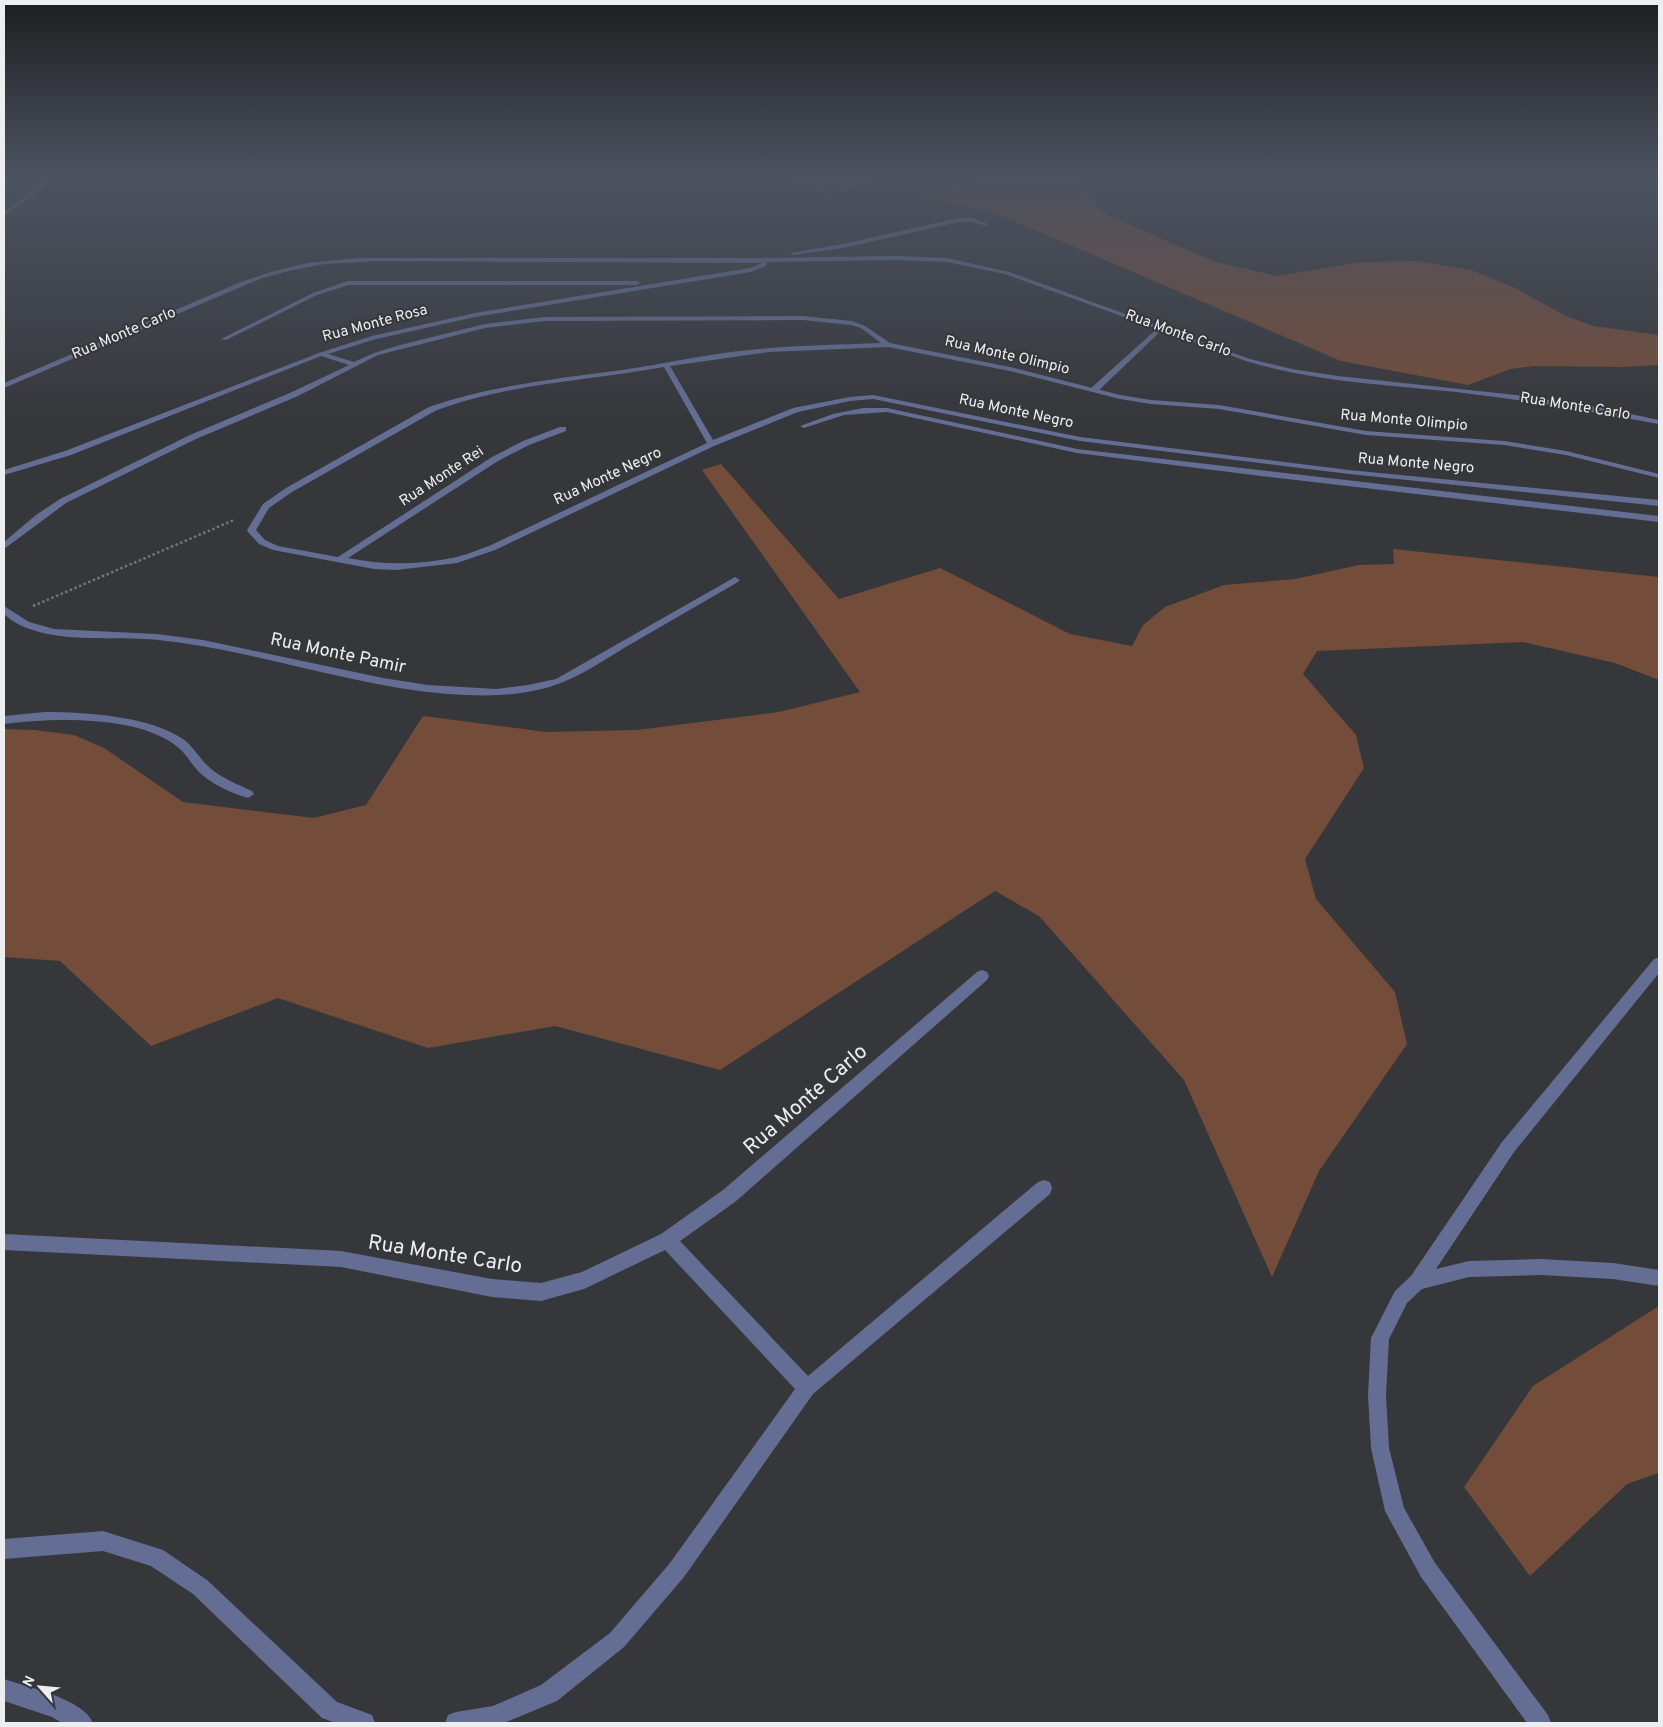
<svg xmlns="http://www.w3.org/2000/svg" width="1663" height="1727" font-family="Overpass,sans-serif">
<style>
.green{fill:#744c3a}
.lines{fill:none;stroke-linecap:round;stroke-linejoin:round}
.path{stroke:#747579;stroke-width:2.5;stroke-dasharray:2.5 2.5;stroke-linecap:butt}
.service{fill:#646e94;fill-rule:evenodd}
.minor{fill:#646e94;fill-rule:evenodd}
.labels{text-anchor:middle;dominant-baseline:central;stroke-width:4;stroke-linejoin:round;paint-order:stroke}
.far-street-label{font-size:15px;fill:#edeef0;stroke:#36373b}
.street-label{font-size:18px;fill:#edeef0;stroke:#36373b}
.near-street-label{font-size:21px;fill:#edeef0;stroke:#36373b}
</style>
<rect width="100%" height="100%" fill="#36373b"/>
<g class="green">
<polygon points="791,178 869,178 873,181 829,194 809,184 788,179"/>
<polygon points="985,178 1092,178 1079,187 1101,211 1114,218 1216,262 1277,276 1362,262 1416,261 1471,270 1513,287 1566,316 1593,326 1659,335 1659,365 1625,367 1535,366 1510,369 1468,385 1341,361 993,212 919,195 952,189"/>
<polygon points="721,464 839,599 940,568 1070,634 1132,646 1143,625 1165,607 1224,585 1295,579 1359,565 1394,564 1393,549 1659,577 1659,680 1615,663 1523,642 1317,651 1303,674 1356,735 1364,768 1305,859 1316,899 1395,992 1407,1044 1319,1171 1272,1277 1184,1080 1039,916 995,891 720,1070 555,1026 428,1048 278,998 151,1046 60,961 4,957 4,729 35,730 74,735 104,748 183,802 314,818 366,805 423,716 546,732 637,730 779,712 860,692 702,470"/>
<polygon points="1659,1306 1659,1473 1627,1484 1530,1576 1464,1487 1533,1386"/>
</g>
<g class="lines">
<polyline class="path" points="33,606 234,520"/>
<polygon class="service" points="1159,327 1164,328 1097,392 1091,392 1091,388"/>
<g class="minor">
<polygon points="50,178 55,178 4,216 4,212"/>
<polygon points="959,218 972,218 989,224 986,226 972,222 959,222 843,248 793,255 790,253 843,244"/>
<path d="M898 256 947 258 1009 272 1250 359 1292 369 1338 376 1516 395 1602 408 1659 420V424C1592 412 1525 400 1456 392 1385 384 1314 382 1246 361L1005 274 947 262 898 260 767 262 766 266 751 272 475 317 376 339 328 354 354 362 374 353 400 345 485 324 545 317 803 316 852 321 865 326 890 343 1010 367 1120 395 1151 400 1219 405 1366 431 1504 441 1566 451 1659 474V478L1566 455 1504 445 1366 435 1219 409 1151 404 1120 399 1010 371 888 347 769 352 670 366 713 440 793 408 850 397 873 395 1080 437 1349 470 1659 500V506L1349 474 1080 441 873 399 850 401 798 412 714 446 495 550 457 563 396 570 374 569 273 550 259 544 248 532 247 530 263 504 286 488 429 407C492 385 556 379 622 370 664 364 706 354 749 350 793 345 837 345 881 343L861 328 851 325 803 320 545 321 485 328 378 355 298 396 196 439 66 503 4 549V542L36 515 60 499 190 435 292 392 349 365 321 356 71 455 4 475V470L65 451 319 353 372 336 475 313 750 268 762 263 376 261 325 264 293 270 262 278 4 388V383L241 282 274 271 308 263 358 258H763ZM664 367 707 443 489 546C477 550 464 556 452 558 417 565 382 565 348 558L498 461 529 445 566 431V427H560L523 441 492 457 338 557 278 546 265 540 256 530 269 508 292 492 435 411C509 383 587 381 664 367Z"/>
<polygon points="348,281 637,281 640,283 637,285 349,285 317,295 226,340 221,339 313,293"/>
<polygon points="863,408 887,408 1077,449 1659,516 1659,522 1261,476 1077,453 887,412 844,415 804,428 800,426 833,414"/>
<path d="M735 577 740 580 738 582C700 604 662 626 624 648 596 665 569 684 537 690 507 697 478 696 448 694 350 686 256 650 158 640 113 635 39 647 4 614V606L29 622 54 629 157 634 203 640 383 678 428 685 496 689 528 685 556 679Z"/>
<path d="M45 712C85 712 149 716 183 739 193 746 199 758 209 767 221 778 237 784 252 791L254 794 248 798C231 793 211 784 198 771 190 762 185 752 175 745 135 715 51 718 4 724V716Z"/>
<polygon points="1659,957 1659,973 1514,1152 1436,1269 1469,1261 1541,1259 1613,1263 1659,1270 1659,1286 1613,1279 1541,1275 1469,1277 1422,1289 1407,1303 1389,1339 1386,1395 1389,1448 1404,1508 1435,1563 1548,1715 1551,1723 1527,1723 1421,1577 1385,1511 1371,1448 1368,1395 1371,1338 1395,1291 1411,1276 1502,1142 1654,959"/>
<polygon points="982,970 987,972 989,976 987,980 735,1202 680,1241 808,1376 1038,1182 1044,1180 1050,1182 1052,1188 1050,1194 813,1394 684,1577 624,1647 557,1701 504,1723 445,1723 448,1715 456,1712 493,1706 541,1685 610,1633 670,1563 795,1389 665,1250 584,1289 541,1301 492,1297 341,1267 4,1250 4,1234 341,1251 492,1279 541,1283 582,1272 661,1234 723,1190 977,972"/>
<polygon points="103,1531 163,1550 207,1580 337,1702 372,1715 375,1723 336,1723 322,1718 193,1594 151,1566 103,1551 4,1559 4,1539"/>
<path d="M4 1679C27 1687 84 1699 93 1723H62L52 1717 4 1701Z"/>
</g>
</g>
<linearGradient id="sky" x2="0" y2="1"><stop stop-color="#1e1e20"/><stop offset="0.42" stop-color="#4c5360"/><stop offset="1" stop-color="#4c5360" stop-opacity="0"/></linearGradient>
<rect width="1663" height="420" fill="url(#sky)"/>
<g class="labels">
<g class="far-street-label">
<text transform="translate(375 324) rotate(-15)">Rua Monte Rosa</text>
<text transform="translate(124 334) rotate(-23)">Rua Monte Carlo</text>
<text transform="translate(1178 334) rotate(20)">Rua Monte Carlo</text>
<text transform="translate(1007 356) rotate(13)">Rua Monte Olimpio</text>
<text transform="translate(1575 407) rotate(9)">Rua Monte Carlo</text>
<text transform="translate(1016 412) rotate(12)">Rua Monte Negro</text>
<text transform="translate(1404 421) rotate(5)">Rua Monte Olimpio</text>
<text transform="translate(1416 464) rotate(5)">Rua Monte Negro</text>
<text transform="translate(442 477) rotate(-33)">Rua Monte Rei</text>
<text transform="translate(608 477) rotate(-25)">Rua Monte Negro</text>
</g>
<g class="street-label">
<text transform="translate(338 654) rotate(12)">Rua Monte Pamir</text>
</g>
<g class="near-street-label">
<text transform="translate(806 1100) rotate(-41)">Rua Monte Carlo</text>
<text transform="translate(445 1255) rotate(9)">Rua Monte Carlo</text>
</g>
</g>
<rect width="1663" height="1727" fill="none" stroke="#edeef0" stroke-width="10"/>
<g transform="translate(40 1687) rotate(297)" stroke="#36373b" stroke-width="4" paint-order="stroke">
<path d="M0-4L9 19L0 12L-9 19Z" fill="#edeef0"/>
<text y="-8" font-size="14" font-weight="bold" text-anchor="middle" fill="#edeef0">N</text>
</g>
</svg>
